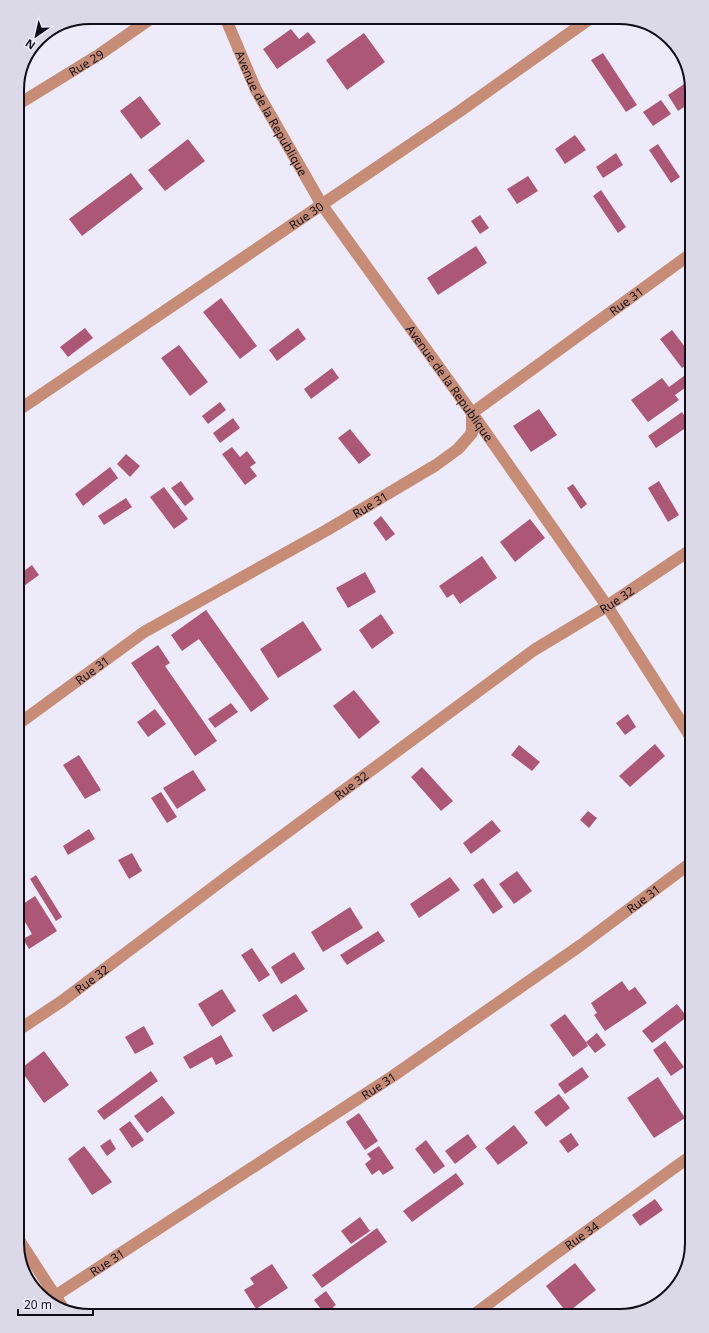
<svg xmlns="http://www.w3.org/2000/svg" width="709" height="1333" font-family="'Noto Sans',sans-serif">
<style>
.building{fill:#ac5776}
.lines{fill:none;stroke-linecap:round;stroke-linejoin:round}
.minor{stroke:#c68c75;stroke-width:12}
.labels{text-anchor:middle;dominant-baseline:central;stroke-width:4;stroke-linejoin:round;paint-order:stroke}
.street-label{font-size:12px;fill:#110e1a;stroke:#edebf9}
.rim{fill:none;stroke:#110e1a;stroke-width:2}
</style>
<rect width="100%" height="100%" fill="#edebf9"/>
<g class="building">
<polygon points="291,29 299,39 308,32 316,42 277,69 263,49"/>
<polygon points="364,33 385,62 347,90 326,60"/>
<polygon points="603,53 637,105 626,112 591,60"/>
<polygon points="690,80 692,90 692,102 678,111 668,95"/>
<polygon points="140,96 161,124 141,139 120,111"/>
<polygon points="661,100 671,114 653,126 643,112"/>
<polygon points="575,135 586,150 565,164 555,149"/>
<polygon points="188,139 205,161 165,191 148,170"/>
<polygon points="658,144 680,177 671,183 649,150"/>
<polygon points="616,153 623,165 603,178 596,167"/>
<polygon points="131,173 143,189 82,236 69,219"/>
<polygon points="528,176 538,191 517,204 507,189"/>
<polygon points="601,190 626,227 618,233 593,196"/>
<polygon points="480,215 489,228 480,234 471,221"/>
<polygon points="476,246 487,263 438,295 427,278"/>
<polygon points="221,298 257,346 240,359 203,312"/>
<polygon points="85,328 93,338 68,357 60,347"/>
<polygon points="298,328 306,339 277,361 269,350"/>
<polygon points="672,330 692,356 692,361 682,368 660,339"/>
<polygon points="179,345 208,382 190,396 161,358"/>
<polygon points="332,368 339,378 311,399 304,389"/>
<polygon points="688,373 692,379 692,383 675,395 679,400 648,422 631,400 662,378 669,387"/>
<polygon points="220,402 226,410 208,424 202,416"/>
<polygon points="539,409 557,435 531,452 513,426"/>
<polygon points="682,412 690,425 656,448 648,436"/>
<polygon points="233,418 240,428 220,443 213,433"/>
<polygon points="350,429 371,455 359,464 338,438"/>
<polygon points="232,447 240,457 247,451 256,463 250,467 257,476 245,485 222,454"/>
<polygon points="126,454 140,466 130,477 117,464"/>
<polygon points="110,467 118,478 83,506 75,494"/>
<polygon points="181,481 194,499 185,506 171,488"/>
<polygon points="659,481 679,515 668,522 648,488"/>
<polygon points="573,484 587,504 581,509 567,488"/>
<polygon points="164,487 188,519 174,529 150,497"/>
<polygon points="126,498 132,507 104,525 98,516"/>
<polygon points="381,516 395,534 386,541 373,523"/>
<polygon points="530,519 545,538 515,562 500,542"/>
<polygon points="482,556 497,578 460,604 453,594 447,598 439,586"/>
<polygon points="32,565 39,575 17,591 17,576"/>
<polygon points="365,572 376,592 348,608 336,588"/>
<polygon points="206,610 269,699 251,712 199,639 182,651 171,635"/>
<polygon points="381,614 394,633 372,649 359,630"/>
<polygon points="303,621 322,650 278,678 260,649"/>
<polygon points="158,645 170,663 165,666 217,741 195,756 131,663"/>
<polygon points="354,690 380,722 359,739 333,706"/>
<polygon points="231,703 238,712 215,728 208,719"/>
<polygon points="155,709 166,724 148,737 137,722"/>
<polygon points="628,714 636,727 625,735 616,723"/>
<polygon points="655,744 665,756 630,787 619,776"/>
<polygon points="519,745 540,762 532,771 511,755"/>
<polygon points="79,755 101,790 85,799 63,765"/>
<polygon points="422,767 453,801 441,811 411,777"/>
<polygon points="193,770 206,790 177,809 163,788"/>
<polygon points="161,792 177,817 167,823 151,798"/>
<polygon points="588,811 597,818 589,828 580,820"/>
<polygon points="492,820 501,831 471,854 463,843"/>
<polygon points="89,829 95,839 68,855 63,846"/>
<polygon points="132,853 142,871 129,879 118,860"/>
<polygon points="517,871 532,891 514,904 499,884"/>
<polygon points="36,875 62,917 56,921 30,879"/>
<polygon points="450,877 460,890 419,918 410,904"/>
<polygon points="483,878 503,907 493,914 473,885"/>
<polygon points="35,896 57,931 29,949 23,939 32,934 17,908"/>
<polygon points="350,907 363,928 323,952 311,932"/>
<polygon points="378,931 385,941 347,965 340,955"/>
<polygon points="252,948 270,975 259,982 241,955"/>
<polygon points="294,952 305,969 281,984 271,967"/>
<polygon points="622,981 629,991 635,987 647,1003 605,1031 594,1015 597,1013 591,1003"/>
<polygon points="222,989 236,1011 212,1027 198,1004"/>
<polygon points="296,994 308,1011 273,1032 262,1015"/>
<polygon points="677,1004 687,1017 652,1043 642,1031"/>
<polygon points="565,1014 586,1042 597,1033 606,1045 595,1053 586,1042 588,1046 573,1057 550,1025"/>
<polygon points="144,1026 154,1044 135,1054 125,1037"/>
<polygon points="221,1035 233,1056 216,1065 212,1057 190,1069 183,1057"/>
<polygon points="665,1041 684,1067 671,1076 653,1050"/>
<polygon points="44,1051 69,1085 44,1103 20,1069"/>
<polygon points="582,1067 589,1077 565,1094 558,1084"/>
<polygon points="151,1071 158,1081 104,1120 97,1111"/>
<polygon points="658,1077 685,1118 654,1138 627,1098"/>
<polygon points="559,1094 570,1108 546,1127 534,1112"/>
<polygon points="162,1096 175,1113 147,1133 134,1116"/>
<polygon points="359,1113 378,1141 365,1150 346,1122"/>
<polygon points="130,1121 144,1140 132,1148 119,1129"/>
<polygon points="514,1125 528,1143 498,1165 485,1148"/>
<polygon points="571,1133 579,1145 568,1153 559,1141"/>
<polygon points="468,1134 477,1147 455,1164 445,1151"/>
<polygon points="110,1139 116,1149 107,1156 100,1146"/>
<polygon points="426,1140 445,1166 434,1174 415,1149"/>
<polygon points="84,1146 112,1182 92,1195 68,1159"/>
<polygon points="379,1146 394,1168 383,1175 379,1170 372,1175 365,1164 371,1159 367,1154"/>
<polygon points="456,1173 464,1184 412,1222 403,1211"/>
<polygon points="655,1199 663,1210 640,1226 632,1215"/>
<polygon points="360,1217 370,1231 351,1244 341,1231"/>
<polygon points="377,1228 387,1242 322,1288 312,1275"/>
<polygon points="575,1263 596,1290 567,1313 546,1286"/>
<polygon points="272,1264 288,1288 256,1309 244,1290 254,1284 250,1278"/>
<polygon points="326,1291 336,1305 333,1307 339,1316 321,1316 324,1313 314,1300"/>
<polygon points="199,1310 203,1316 189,1316"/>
</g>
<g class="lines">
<g class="minor">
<path id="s1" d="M225 17 256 90 322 205 472 413 607 606 692 739"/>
<path id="s2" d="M17 105 100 54 153 17"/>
<path id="s3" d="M17 411 460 111 592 17"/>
<path id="s4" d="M17 725 144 632 327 530 436 465 458 449 472 433V413L692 253"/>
<path id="s5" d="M17 1031 62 1001 228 876 534 650 607 606 692 549"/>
<polyline points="17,1237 63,1308"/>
<path id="s6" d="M55 1296 393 1076 581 945 692 862"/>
<path id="s7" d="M472 1316 547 1260 692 1155"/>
</g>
</g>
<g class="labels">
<g class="street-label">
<text stroke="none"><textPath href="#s2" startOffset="81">Rue 29</textPath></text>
<text stroke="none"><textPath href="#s1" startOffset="107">Avenue de la Republique</textPath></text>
<text stroke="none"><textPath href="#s3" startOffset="349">Rue 30</textPath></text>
<text stroke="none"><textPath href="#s4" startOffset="753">Rue 31</textPath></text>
<text stroke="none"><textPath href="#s1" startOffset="431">Avenue de la Republique</textPath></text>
<text stroke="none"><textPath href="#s4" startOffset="417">Rue 31</textPath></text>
<text stroke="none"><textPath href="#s5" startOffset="739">Rue 32</textPath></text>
<text stroke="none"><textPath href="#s4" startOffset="93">Rue 31</textPath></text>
<text stroke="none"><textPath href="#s5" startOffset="415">Rue 32</textPath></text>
<text stroke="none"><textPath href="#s6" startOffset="710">Rue 31</textPath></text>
<text stroke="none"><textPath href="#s5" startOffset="91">Rue 32</textPath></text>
<text stroke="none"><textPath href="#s6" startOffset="386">Rue 31</textPath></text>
<text stroke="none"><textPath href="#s7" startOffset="136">Rue 34</textPath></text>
<text stroke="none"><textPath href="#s6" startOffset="62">Rue 31</textPath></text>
</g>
</g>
<path d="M0 0H709V1333H0ZM90 24H619A66 66 0 0 1 685 90V1243A66 66 0 0 1 619 1309H90A66 66 0 0 1 24 1243V90A66 66 0 0 1 90 24Z" fill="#dbd9e7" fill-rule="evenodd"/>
<path class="rim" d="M90 24H619A66 66 0 0 1 685 90V1243A66 66 0 0 1 619 1309H90A66 66 0 0 1 24 1243V90A66 66 0 0 1 90 24Z"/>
<g transform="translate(36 36) rotate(214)" stroke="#edebf9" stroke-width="3" paint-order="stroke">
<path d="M0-3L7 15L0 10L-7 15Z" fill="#110e1a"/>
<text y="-6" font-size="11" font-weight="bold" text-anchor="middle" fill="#110e1a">N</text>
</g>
<path d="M18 1309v6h75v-6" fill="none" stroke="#110e1a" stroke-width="2"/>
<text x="24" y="1309" font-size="12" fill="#110e1a" stroke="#edebf9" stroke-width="3" paint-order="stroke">20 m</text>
</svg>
